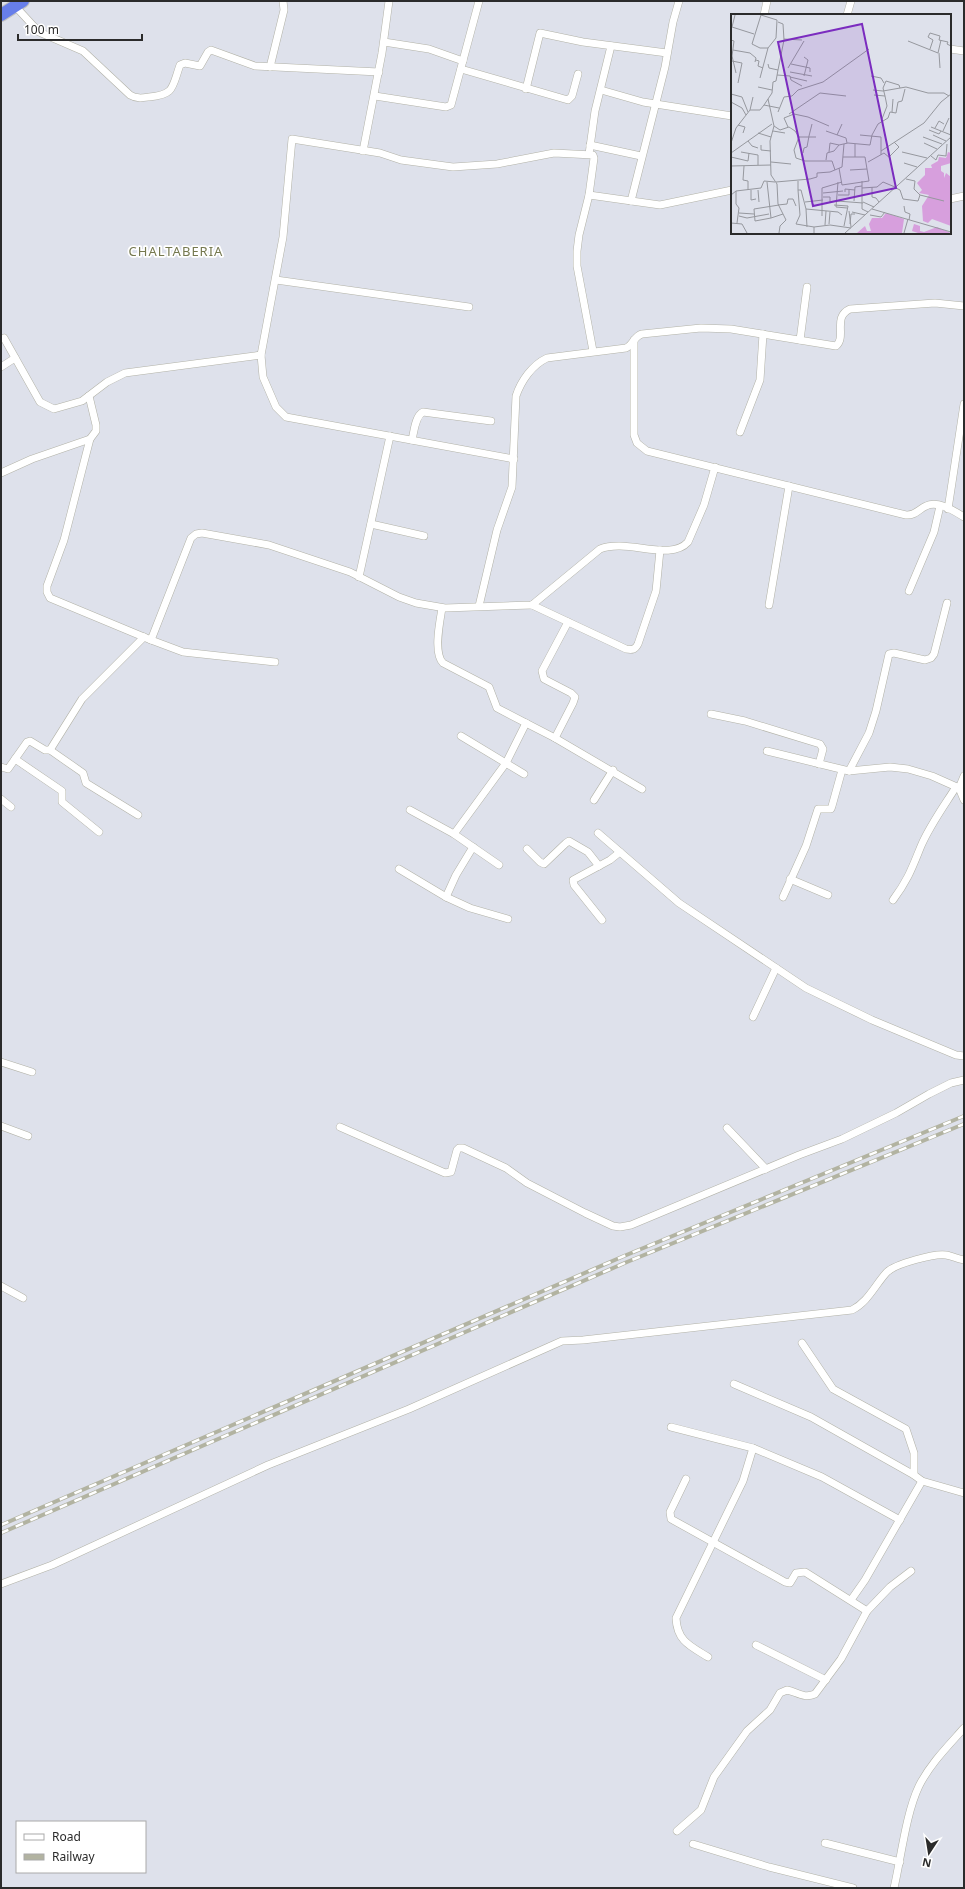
<svg xmlns="http://www.w3.org/2000/svg" width="965" height="1889" font-family="'Noto Sans',sans-serif">
<style>
.lines{fill:none;stroke-linecap:round;stroke-linejoin:round}
.minor-casing{stroke:#b2b2a7;stroke-width:8}
.trunk-casing{stroke:#bfbfbf;stroke-width:14}
.minor{stroke:#fff;stroke-width:7}
.trunk{stroke:#677eea;stroke-width:12}
.rail-casing{stroke:#b2b3a1;stroke-width:4}
.rail{stroke:#fff;stroke-width:2.5;stroke-dasharray:8;stroke-linecap:butt}
.labels{text-anchor:middle;dominant-baseline:central;stroke-width:3.5;stroke-linejoin:round;paint-order:stroke}
.quarter-label{font-size:13px;letter-spacing:1px;fill:#75784f;stroke:#fff}
.inset-road{fill:none;stroke:#96989e;stroke-width:1}
.view{fill:#7b2cbf;fill-opacity:0.15;stroke:#7b2cbf;stroke-width:2}
.inset-edge{fill:none;stroke:#2b2b2b;stroke-width:2}
</style>
<rect width="100%" height="100%" fill="#dee1eb"/>
<g class="lines">
<g class="minor-casing">
<g id="minor">
<path d="M15 6 39 32 83 51 130 95C137 99 142 98 149 97 175 95 172 87 180 65L185 63 200 66 208 52 211 50 255 66 379 72"/>
<polyline points="764,15 767,1"/>
<polyline points="847,15 851,1"/>
<polyline points="384,42 429,49 463,61"/>
<polyline points="950,49 964,51"/>
<polyline points="270,67 284,10 283,1"/>
<polyline points="461,69 568,100 572,96 578,74"/>
<polyline points="526,89 540,33 583,42 667,53"/>
<polyline points="601,90 643,102 732,116"/>
<polyline points="375,96 446,107 451,105 479,1"/>
<polyline points="590,145 641,156"/>
<polyline points="363,151 382,53 389,1"/>
<polyline points="589,154 595,111 611,46"/>
<polyline points="589,195 660,205 732,190"/>
<polyline points="950,199 964,196"/>
<polyline points="631,201 665,67 673,22 679,1"/>
<polyline points="276,280 469,307"/>
<polyline points="4,338 40,402 54,409 82,401 107,382 125,373 261,355"/>
<path d="M634 340V435L637 443 647 451 906 515C915 516 919 509 926 506 938 500 954 511 964 517"/>
<polyline points="800,340 807,287"/>
<polyline points="1,367 15,358"/>
<polyline points="740,432 760,380 763,334"/>
<polyline points="90,439 64,540 47,586 47,592 50,598 151,640 183,652 275,662"/>
<path d="M412 440C414 432 415 416 423 412L491 421"/>
<polyline points="514,459 286,417 276,407 263,377 261,355 283,237 292,139 380,153 401,160 453,167 497,164 554,153 593,155 594,158 589,195 579,235 577,251 577,266 593,351"/>
<polyline points="1,473 32,459 90,439 96,431 96,425 89,396"/>
<polyline points="948,509 964,404"/>
<polyline points="371,524 424,536"/>
<polyline points="359,577 390,436"/>
<polyline points="909,591 934,532 940,506"/>
<path d="M532 605 626 649C632 650 635 650 638 644L656 591 660 550"/>
<polyline points="769,605 789,486"/>
<path d="M479 606 497 530 512 487 516 396C521 381 532 365 547 358L626 348C633 345 634 336 642 334L701 328 731 329 836 346C847 337 832 317 850 309L935 303 964 306"/>
<path d="M442 608C440 621 433 653 443 663L489 687 497 708 555 738 642 789"/>
<path d="M151 640 191 538 196 534 202 533 269 545 350 572 399 597 416 603 445 608 532 605 600 549C627 538 670 562 688 542L704 505 715 467"/>
<polyline points="711,714 745,721 820,744 823,749 819,764"/>
<polyline points="461,736 524,774"/>
<polyline points="555,738 573,703 575,697 571,693 544,679 542,671 568,622"/>
<polyline points="50,750 83,773 86,783 138,815"/>
<polyline points="767,751 849,771 890,767 908,769 932,776 959,788"/>
<polyline points="15,759 62,791 62,802 99,832"/>
<polyline points="1,767 8,769 27,742 30,741 45,750 50,750 82,699 144,637"/>
<polyline points="849,771 869,733 876,711 889,654 894,653 925,660 931,658 934,654 947,603"/>
<polyline points="964,776 959,788 964,800"/>
<polyline points="1,799 11,807"/>
<polyline points="594,800 613,770"/>
<polyline points="410,810 454,834 499,865"/>
<polyline points="598,833 679,903 806,988 872,1020 956,1055 964,1056"/>
<polyline points="454,834 506,763 526,723"/>
<polyline points="527,849 540,862 544,864 566,843 569,841 588,852 599,866"/>
<polyline points="399,869 446,897 470,908 508,919"/>
<polyline points="790,879 828,895"/>
<polyline points="446,897 456,875 473,847"/>
<polyline points="783,897 806,846 818,809 831,809 832,806 842,770"/>
<path d="M893 900C908 880 912 868 921 846 930 825 944 806 956 787"/>
<polyline points="602,920 574,885 573,880 610,860 620,852"/>
<polyline points="753,1017 776,968"/>
<polyline points="1,1062 32,1072"/>
<polyline points="1,1126 28,1136"/>
<polyline points="340,1127 445,1173 451,1172 457,1150 459,1148 463,1148 506,1168 527,1183 585,1213 613,1226 620,1227 631,1225 799,1155 842,1139 896,1113 929,1094 951,1083 964,1080"/>
<polyline points="727,1128 766,1169"/>
<polyline points="1,1286 23,1298"/>
<polyline points="802,1343 833,1389 906,1429 914,1453 914,1475 922,1481 964,1493"/>
<polyline points="734,1384 811,1417 914,1475"/>
<polyline points="671,1427 753,1448 822,1477 900,1520"/>
<polyline points="686,1479 670,1512 671,1519 785,1582 790,1583 796,1573 805,1572 867,1611"/>
<path d="M1 1584 52 1565 268 1465 409 1409 562 1341 583 1340 852 1310C868 1302 875 1285 887 1272 895 1264 935 1253 946 1255 952 1256 958 1259 964 1260"/>
<polyline points="851,1600 865,1580 922,1481"/>
<polyline points="756,1645 826,1680"/>
<path d="M708 1657C690 1646 677 1641 676 1618L743 1481 753 1448"/>
<path d="M677 1831 701 1810 714 1777 747 1731 770 1710 780 1693 787 1690C797 1692 804 1699 815 1694L841 1659 867 1611 890 1587 911 1571"/>
<polyline points="825,1843 900,1862"/>
<polyline points="693,1844 769,1867 853,1888"/>
<path d="M894 1888C901 1858 906 1813 919 1786 930 1764 948 1746 964 1728"/>
</g>
</g>
<g class="trunk-casing">
<polyline id="trunk" points="1,15 23,1"/>
</g>
<use href="#minor" class="minor"/>
<use href="#trunk" class="trunk"/>
<g class="rail-casing">
<g id="rail">
<polyline points="1,1525 624,1256 964,1116"/>
<polyline points="1,1533 627,1262 964,1124"/>
</g>
</g>
<use href="#rail" class="rail"/>
</g>
<g class="labels">
<g class="quarter-label">
<text x="176" y="251">CHALTABERIA</text>
</g>
</g>
<g transform="translate(731 14)">
<rect width="220" height="220" fill="#dee1eb"/>
<path d="M217 138 220 139V149L210 152V157L213 159V164L215 159 220 163V212L201 205 197 209 192 207 191 192 198 181 188 179 191 176 186 169 194 161V154H201L200 151 207 147 208 143 215 144ZM155 199 173 205 171 219H126L134 212 136 217H140L138 210 141 204H151ZM183 210 189 212V217L193 218 206 213 220 219H187L181 217Z" fill="#d79fdd"/>
<path class="inset-road" d="M4 1 1 13 23 20M30 1 46 6 45 24 37 34H29L21 30ZM47 8 52 10 53 26 47 56M53 25 71 26M0 26 3 27 1 42 5 59M177 27 207 39 210 26M199 35 202 26 197 23 199 19 209 22 208 26 217 28 216 30 220 32M2 36 19 39 25 44 24 48M208 39 209 54M25 46 28 47 27 52 32 54M1 47 11 49 7 69M60 50 79 54V58M57 54 73 27M59 58 81 62M46 61 59 62 60 66 71 72M73 62 77 46 73 43M140 62 150 64 153 69M59 63 76 67M29 64 37 34M27 73 41 76M142 76 152 77 175 73 197 79H213L218 82M0 80 11 83 17 98M143 81 154 82 152 74 155 67 168 71 169 74M37 85 43 112 39 127 40 161 46 170 47 190 55 206 49 212 48 219M0 88 11 94 15 101M33 91 41 79 42 68 45 67 47 56 38 54 37 50M19 96 22 83M47 98 53 83 61 82 67 76 92 68 138 35M161 98 162 85M58 100 89 79 115 82M151 105 156 92 154 82M7 111 14 113 12 119M43 112 49 116 58 113 64 117 68 123 63 136 65 144 74 147H101L104 156M57 113 53 104 63 100 77 103 98 112M200 113 220 121M204 114 208 107 213 110M198 116 208 120 210 117M42 117 54 119M95 117 115 124 116 129M212 117 218 104M27 119 40 123M106 121 111 110M129 121 150 123V137M141 121 147 110 157 104 159 98 165 99 167 88 171 87 174 75M202 121 215 127M78 122 81 110M68 123H85M192 123 211 130M17 127 21 132 27 134M0 129 5 114 19 96H29L33 91 48 94M193 129 206 135M30 131V136L40 137M10 138 27 141V151M98 138 99 129 108 131M171 138 196 144M0 139 41 110M72 139 73 134 76 133 78 122M150 141V137L193 109 210 88 220 80M200 142 205 146 207 141 215 142 216 130M0 143 17 147 18 139M124 143V130M158 143 168 133 163 128M95 146 96 139 103 137 108 131 117 129 139 131 141 121M40 148 60 150M137 148 153 139 159 144M173 149 186 153M0 152 40 151M13 152 12 166 17 167V176M108 154 111 171 138 167 134 143H112M119 156 136 155M175 165 184 167 183 175 189 181 213 187M67 167V176H70L75 195 107 198 111 201M131 167V195L137 198M36 168 40 204 52 200M45 168 79 165 86 163V159L99 158 111 153 113 130M107 168 105 193 116 194M141 173V183L145 184 148 188M131 174 146 173 152 168 164 173M165 174 169 176 172 185 187 187 189 181M20 176V186L25 185M27 176 28 188M67 176 69 201 65 210 83 213V219M5 177V190L8 194 6 209M114 178V175L124 176M92 179 112 177M0 181 5 177 30 174 33 167 44 168M107 181H118V176M92 183H99V189M106 187 132 189M123 187 124 173 131 172M74 188 92 186M132 188 143 193M47 191 56 190 57 185H62L65 192M103 191 117 192 113 212M173 192 174 198 179 200 178 206M75 195 76 213M141 195 220 218M118 197 120 213M121 198 134 201M8 199 23 200M139 201 150 203 154 198M8 202 16 204 38 200M91 202V174L111 168M40 204 24 207 23 195 48 191M0 209 11 210 16 219M98 210 99 198M119 210 120 200H124M94 211 95 197M83 213 99 211 120 214M114 219 220 123M173 219 177 205"/>
<path class="view" d="M131 10 165 174 82 192 47 28Z"/>
<rect width="220" height="220" class="inset-edge"/>
</g>
<rect width="965" height="1889" fill="none" stroke="#2b2b2b" stroke-width="4"/>
<rect x="16" y="1821" width="130" height="52" fill="#ffffff" stroke="#aaaaaa"/>
<rect x="24" y="1834" width="20" height="6" fill="#ffffff" stroke="#aaaaaa"/>
<text x="52" y="1841" font-size="12" fill="#2b2b2b">Road</text>
<rect x="24" y="1854" width="20" height="6" fill="#b2b3a1" stroke="#aaaaaa"/>
<text x="52" y="1861" font-size="12" fill="#2b2b2b">Railway</text>
<g transform="translate(929 1853) rotate(192)" stroke="#ffffff" stroke-width="3" paint-order="stroke">
<path d="M0-3L7 15L0 10L-7 15Z" fill="#2b2b2b"/>
<text y="-6" font-size="11" font-weight="bold" text-anchor="middle" fill="#2b2b2b">N</text>
</g>
<path d="M18 34v6h124v-6" fill="none" stroke="#2b2b2b" stroke-width="2"/>
<text x="24" y="34" font-size="12" fill="#2b2b2b" stroke="#ffffff" stroke-width="3" paint-order="stroke">100 m</text>
</svg>
